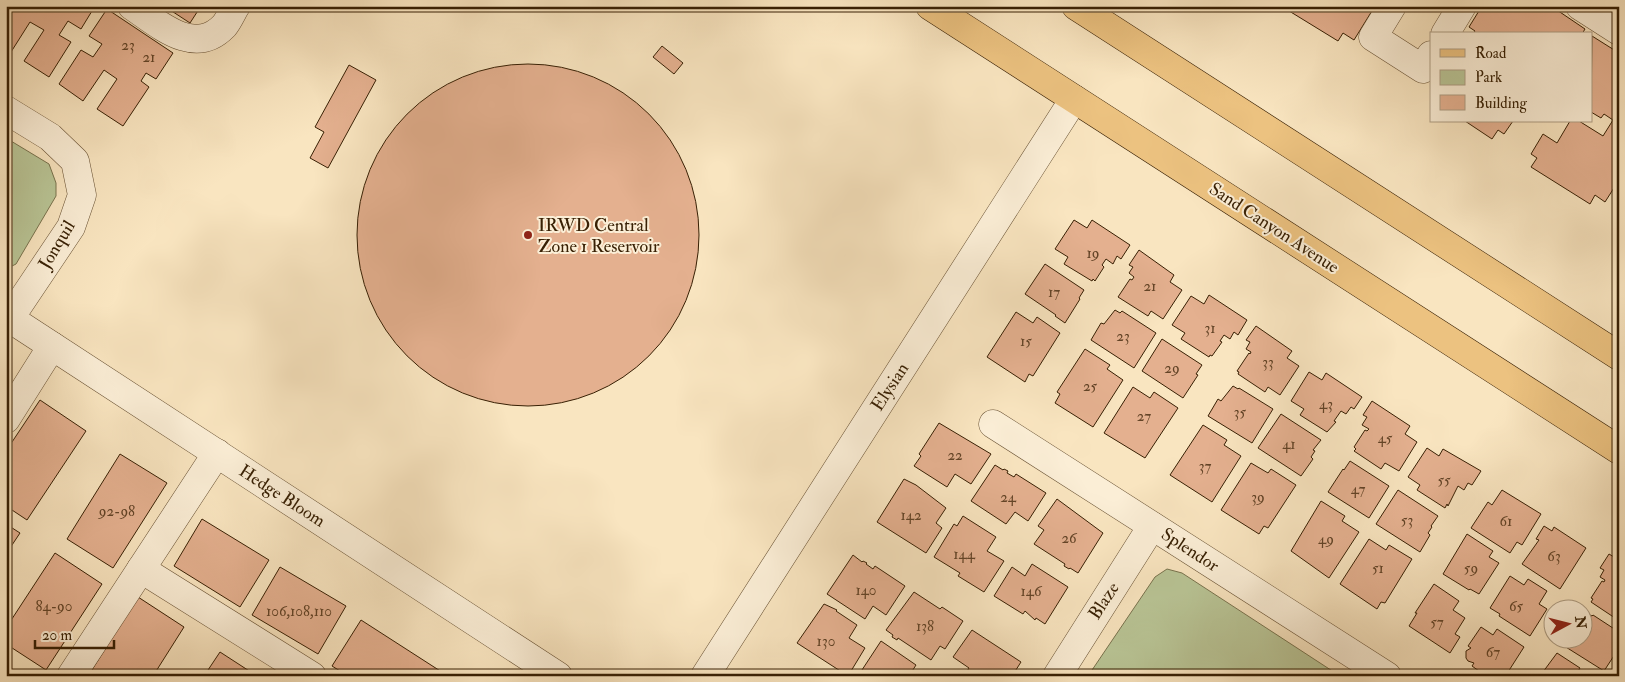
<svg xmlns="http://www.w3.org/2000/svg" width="1625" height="682" font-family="'IM FELL Double Pica',serif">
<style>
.green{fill:#b9c596;stroke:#78724d}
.building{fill:#e4b08f;stroke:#382004}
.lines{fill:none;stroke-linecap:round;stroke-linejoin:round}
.minor-casing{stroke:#685133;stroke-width:29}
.major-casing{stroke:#382004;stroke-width:29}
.minor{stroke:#fbeed6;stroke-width:28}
.major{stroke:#ecc280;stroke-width:28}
.poi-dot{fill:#8f2418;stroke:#fbeed6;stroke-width:2}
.labels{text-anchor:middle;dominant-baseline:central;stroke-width:4;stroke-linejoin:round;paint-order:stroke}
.number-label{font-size:15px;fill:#634427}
.poi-label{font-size:18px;fill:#382004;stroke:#fbeed6;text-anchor:start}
.street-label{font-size:18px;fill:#382004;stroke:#fbeed6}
</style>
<rect width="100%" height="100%" fill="#f9e5c0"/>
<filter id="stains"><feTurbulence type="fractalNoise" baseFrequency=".004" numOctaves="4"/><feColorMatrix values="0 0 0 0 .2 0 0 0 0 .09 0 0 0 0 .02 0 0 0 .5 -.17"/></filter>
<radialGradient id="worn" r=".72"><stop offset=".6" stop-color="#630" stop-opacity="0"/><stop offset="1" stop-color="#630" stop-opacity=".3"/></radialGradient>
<g class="green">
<polygon points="6,138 49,164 56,183 56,196 16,264 6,269"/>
<polygon points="1167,569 1182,573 1340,676 1088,676 1155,577"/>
</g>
<g class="building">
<polygon points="6,6 95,6 81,29 68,21 59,35 71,42 49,77 24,61 44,30 30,22 11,52 6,49"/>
<polygon points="164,6 201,6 190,23"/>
<polygon points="1281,6 1375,6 1354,40 1343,33 1338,41"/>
<polygon points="1482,6 1551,6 1585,29 1582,34 1473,34 1475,31 1469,27"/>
<polygon points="107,9 173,53 156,79 146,73 141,81 149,87 123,126 97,109 117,79 104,70 83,101 59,84 81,50 93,57 102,44 89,36"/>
<polygon points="1592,36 1619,53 1619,180 1605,202 1595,195 1590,204 1531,167 1537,158 1531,154 1543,134 1557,143 1570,121 1579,121 1603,136 1613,120 1604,114 1601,118 1591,112"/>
<polygon points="662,46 683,63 674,74 653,57"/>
<circle cx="528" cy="235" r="171"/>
<polygon points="349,65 376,80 328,168 310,158 324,132 315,127"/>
<polygon points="1465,121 1513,121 1504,134 1498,130 1492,139"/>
<polygon points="1074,220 1087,228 1092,220 1130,245 1121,259 1117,256 1113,264 1106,259 1102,265 1104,267 1095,281 1093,279 1092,281 1064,264 1068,257 1055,249"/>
<polygon points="1139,250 1174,275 1170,282 1182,290 1163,319 1151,311 1148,316 1118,297 1130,279 1132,280 1134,277 1129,273 1133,267 1129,265"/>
<polygon points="1045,264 1084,290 1079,298 1080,299 1065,323 1055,316 1056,315 1025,294"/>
<polygon points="1209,295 1247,320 1238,335 1234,332 1230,339 1224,335 1220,341 1222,342 1212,356 1210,355 1209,357 1181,339 1185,333 1172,325 1191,296 1204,304"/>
<polygon points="1115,310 1120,313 1122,311 1156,333 1134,368 1091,340 1101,323 1104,324"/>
<polygon points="1016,312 1033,323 1037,317 1060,333 1033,376 1029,374 1025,382 987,357"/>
<polygon points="1256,326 1292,351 1287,358 1299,366 1280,395 1268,387 1265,392 1238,374 1239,372 1237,371 1249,353 1250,354 1251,352 1246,349 1250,342 1246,340"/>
<polygon points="1162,339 1202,365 1196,374 1198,375 1183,398 1142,371"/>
<polygon points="1085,349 1110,365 1107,369 1123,380 1093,427 1055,403 1060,394 1057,392"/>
<polygon points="1309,372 1322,380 1326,373 1362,397 1354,409 1351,407 1346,414 1341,411 1334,421 1336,422 1327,432 1300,415 1304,409 1291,401"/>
<polygon points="1233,386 1238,389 1239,388 1273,409 1252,443 1208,416 1218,399 1221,401"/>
<polygon points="1133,387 1150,398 1154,392 1178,408 1145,458 1104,433"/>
<polygon points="40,400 86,431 27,520 6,506 6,451"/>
<polygon points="1372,401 1410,426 1405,434 1417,442 1399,471 1385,463 1381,469 1354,451 1356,449 1354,447 1365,430 1367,431 1369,429 1362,425 1367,417 1363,415"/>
<polygon points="1281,414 1321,440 1313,450 1315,451 1311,457 1313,459 1301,476 1258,448"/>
<polygon points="939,423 991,454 971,484 955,474 947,487 914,466 921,456 919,454"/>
<polygon points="1203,425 1227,440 1224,445 1241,456 1212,502 1170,475"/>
<polygon points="1427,448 1439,456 1443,449 1481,471 1472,485 1468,483 1464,490 1458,486 1448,506 1447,504 1445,508 1417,490 1420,485 1408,477"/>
<polygon points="120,454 167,483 113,568 67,539"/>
<polygon points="1350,461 1389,486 1369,518 1328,492 1343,469 1344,470"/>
<polygon points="1251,463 1268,473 1271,469 1296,485 1268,528 1264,526 1259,534 1221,510"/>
<polygon points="995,465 1003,470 1004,469 1008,471 1007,473 1014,477 1016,474 1046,493 1028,521 1015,512 1006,524 971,501"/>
<polygon points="904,479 916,485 946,508 936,523 942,528 926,553 877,522"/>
<polygon points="1398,490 1438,516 1431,526 1432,527 1428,533 1430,535 1420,552 1376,524"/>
<polygon points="1502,490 1541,514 1522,545 1517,542 1510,553 1471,528 1488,502 1492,505"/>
<polygon points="1057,499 1103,533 1078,573 1070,568 1069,569 1064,566 1065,564 1034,544 1044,530 1038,526"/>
<polygon points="1321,501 1345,516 1342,521 1359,532 1329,578 1291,551"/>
<polygon points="963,516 996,537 987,551 1004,561 984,592 958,576 960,573 934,557 954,524 957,526"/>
<polygon points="202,519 269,560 240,607 174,566"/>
<polygon points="6,524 20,533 6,554"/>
<polygon points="1544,526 1552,531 1554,527 1586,548 1560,589 1522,564 1539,540 1536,539"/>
<polygon points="1467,534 1493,551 1489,557 1499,563 1479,594 1470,589 1469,590 1443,574"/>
<polygon points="1369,539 1386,550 1389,545 1412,559 1385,603 1381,602 1377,609 1340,584"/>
<polygon points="55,553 102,584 46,670 6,644 6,628"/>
<polygon points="1609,554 1619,560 1618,620 1591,602 1593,599 1591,598 1602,581 1604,582 1605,580 1600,577 1604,570 1600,568"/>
<polygon points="853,555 862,562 863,561 867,563 866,564 873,569 875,566 905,586 886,615 873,606 865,619 827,594"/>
<polygon points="1032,564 1068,587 1045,624 1036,618 1035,620 1025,611 1023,614 994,596 1012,567 1025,576"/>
<polygon points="280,567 346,606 318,654 252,615"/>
<polygon points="1510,576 1524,585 1528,579 1547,591 1539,604 1547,609 1530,636 1499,616 1500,614 1490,608"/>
<polygon points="1434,584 1459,601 1453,610 1465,618 1455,634 1460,637 1450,653 1409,626 1417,613 1415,613"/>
<polygon points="914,592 940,609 942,607 963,621 945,649 940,646 931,660 898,638 897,640 892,637 893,635 886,630"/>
<polygon points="138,597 184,627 153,676 88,676"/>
<polygon points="824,604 837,610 836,611 857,625 849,638 865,648 848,676 797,643"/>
<polygon points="1586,613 1592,616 1593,615 1619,632 1619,648 1604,671 1561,644 1564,640 1582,640 1582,618"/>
<polygon points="361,620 448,676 348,676 332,666"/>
<polygon points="1481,627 1493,635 1497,629 1524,647 1508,672 1506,671 1502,676 1486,676 1472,666 1474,663 1468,661 1466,658 1466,651 1471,648 1468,646"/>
<polygon points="972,630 1021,662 1012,676 964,676 969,668 953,657"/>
<polygon points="881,641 916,665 909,676 858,676"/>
<polygon points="220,652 257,676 204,676"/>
<polygon points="1557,653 1580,668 1577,673 1582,676 1540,676"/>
</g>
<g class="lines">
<g class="minor-casing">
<g id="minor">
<path d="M132 6C159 24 194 57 224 26 229 20 232 12 236 6"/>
<polyline points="1392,6 1373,37 1423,69 1431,55"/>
<polyline points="1580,6 1619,31"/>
<polyline points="1445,34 1462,6"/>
<polyline points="6,110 50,137 75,161 82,195 71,227 10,318"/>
<polyline points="6,316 558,676"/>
<polyline points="6,419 52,346"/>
<polyline points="993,424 1387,676"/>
<polyline points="141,569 312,676"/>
<polyline points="71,676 217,453"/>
<polyline points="705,676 1074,99"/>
<polyline points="1057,676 1152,526"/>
</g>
</g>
<g class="major-casing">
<g id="major">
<polyline points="930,6 1619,450"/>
<polyline points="1076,6 1619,356"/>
</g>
</g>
<use href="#minor" class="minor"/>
<use href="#major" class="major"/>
</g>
<circle class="poi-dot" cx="528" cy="235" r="5"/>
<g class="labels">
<g class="number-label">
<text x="128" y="45">23</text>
<text x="149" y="57">21</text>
<text x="1093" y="253">19</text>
<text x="1150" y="286">21</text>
<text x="1054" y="292">17</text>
<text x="1210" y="328">31</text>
<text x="1123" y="336">23</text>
<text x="1026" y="341">15</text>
<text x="1268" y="362">33</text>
<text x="1172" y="368">29</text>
<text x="1090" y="386">25</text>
<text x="1326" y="404">43</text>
<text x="1240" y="412">35</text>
<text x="1144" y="416">27</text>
<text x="1385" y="438">45</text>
<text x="1289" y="444">41</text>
<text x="955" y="455">22</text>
<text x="1205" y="466">37</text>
<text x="1444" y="480">55</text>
<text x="1358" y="489">47</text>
<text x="1008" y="497">24</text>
<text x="1258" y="497">39</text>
<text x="117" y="511">92-98</text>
<text x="911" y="515">142</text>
<text x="1407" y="520">53</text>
<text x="1506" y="521">61</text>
<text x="1069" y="538">26</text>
<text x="1326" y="539">49</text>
<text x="964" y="554">144</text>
<text x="1554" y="556">63</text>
<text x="1378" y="568">51</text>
<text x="1471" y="568">59</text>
<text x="866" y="590">140</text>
<text x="1031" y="591">146</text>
<text x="54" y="606">84-90</text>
<text x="1516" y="606">65</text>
<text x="299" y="611">106,108,110</text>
<text x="1437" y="622">57</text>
<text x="925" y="626">138</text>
<text x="826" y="641">130</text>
<text x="1493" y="652">67</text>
</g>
<g class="poi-label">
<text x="538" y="225">IRWD Central<tspan x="538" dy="21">Zone 1 Reservoir</tspan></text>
</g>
<g class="street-label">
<text transform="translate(1274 228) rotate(33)">Sand Canyon Avenue</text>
<text transform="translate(57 245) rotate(-59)">Jonquil</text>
<text transform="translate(890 387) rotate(-57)">Elysian</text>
<text transform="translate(282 496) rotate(33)">Hedge Bloom</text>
<text transform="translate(1190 550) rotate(33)">Splendor</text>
<text transform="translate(1104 601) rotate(-57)">Blaze</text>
</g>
</g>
<rect width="1625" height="682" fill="none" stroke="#f9e5c0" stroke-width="25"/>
<rect x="8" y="8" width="1610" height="667" fill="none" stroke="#382004" stroke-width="2.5"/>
<rect x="12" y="12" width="1600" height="657" fill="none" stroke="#382004"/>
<rect x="1430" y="32" width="162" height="90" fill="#fbeed6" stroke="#ad9c82"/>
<rect x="1440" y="49" width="25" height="8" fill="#ecc280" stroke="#ad9c82"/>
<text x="1475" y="58" font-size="15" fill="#382004">Road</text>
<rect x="1440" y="70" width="25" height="15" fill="#b9c596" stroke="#ad9c82"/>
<text x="1475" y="82" font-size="15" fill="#382004">Park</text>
<rect x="1440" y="95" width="25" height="15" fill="#e4b08f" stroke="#ad9c82"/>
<text x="1475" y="108" font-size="15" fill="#382004">Building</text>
<g transform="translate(1568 624) rotate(83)"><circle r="24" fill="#fbeed6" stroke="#ad9c82"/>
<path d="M0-4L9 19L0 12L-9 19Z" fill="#8f2418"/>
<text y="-8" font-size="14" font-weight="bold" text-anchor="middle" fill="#382004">N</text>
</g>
<path d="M35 640v8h79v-8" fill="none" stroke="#382004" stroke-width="2.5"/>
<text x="42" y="640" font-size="15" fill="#382004" stroke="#fbeed6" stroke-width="4" paint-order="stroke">20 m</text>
<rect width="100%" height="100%" filter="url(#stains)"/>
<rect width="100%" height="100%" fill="url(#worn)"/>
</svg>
